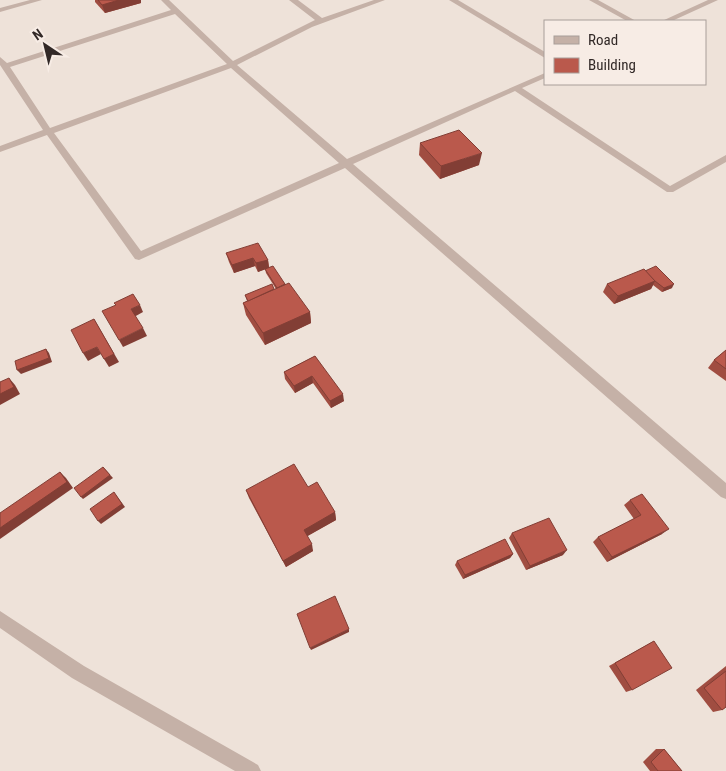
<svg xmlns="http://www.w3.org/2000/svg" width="726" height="771" font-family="'Roboto Condensed',sans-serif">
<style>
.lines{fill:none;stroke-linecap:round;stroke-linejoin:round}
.minor{fill:#c5b1a7;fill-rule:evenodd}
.wall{fill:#a04d41}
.shaded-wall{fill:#823e35}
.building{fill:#ba594c;stroke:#823e35}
</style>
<rect width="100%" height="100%" fill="#eee2d9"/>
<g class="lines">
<g class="minor">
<polygon points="30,0 42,0 0,12 0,8"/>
<path d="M161 0H169L233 61 315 20 289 0H298L322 18 374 0H385L312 27 237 65 347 159 545 73V78L522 88 670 186 726 155V162L673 192H667L515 91 353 164 726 483V499L721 497 345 168 139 260 135 259 47 135 0 152V146L43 130 0 65V57L7 63 171 10ZM175 14 227 64 50 128 10 67ZM231 68 339 163 141 251 54 133Z"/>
<polygon points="449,0 458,0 545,52 545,58"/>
<polygon points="589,0 598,0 636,21 627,21"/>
<polygon points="708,0 718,0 672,21 662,21"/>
<polygon points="0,611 84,666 258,765 261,771 235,771 72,678 0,628"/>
</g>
</g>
<g class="wall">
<polygon points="95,0 141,0 141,3 105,13 95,2"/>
<polygon points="420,143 479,165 440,179 419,155"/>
<polygon points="226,253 268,260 269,267 285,284 310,312 311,323 265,345 246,315 243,303 247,301 245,295 276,289 266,273 265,269 258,272 255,266 234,273 229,262"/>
<polygon points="645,271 672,288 662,292 653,285 651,289 614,304 603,292 607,284"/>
<polygon points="726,350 726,381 708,368 714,360"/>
<polygon points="315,356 344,401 331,408 313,383 295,393 285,379 284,372"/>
<polygon points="308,487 335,512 336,520 307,536 313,551 286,567 249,498 246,490"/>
<polygon points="630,500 662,534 607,562 593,542 598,537 634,519 624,505"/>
<polygon points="512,533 563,555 526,570 509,538"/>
<polygon points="513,554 510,558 463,579 455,565 457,561"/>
<polygon points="654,641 632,690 626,692 609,666"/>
<polygon points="726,666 726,707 722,710 713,712 696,690"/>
<polygon points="656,749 664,749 682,771 650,771 643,762"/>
</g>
<g class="shaded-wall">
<polygon points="119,0 141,0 141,3 105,13 102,5"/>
<polygon points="482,153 479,165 440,179 441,166"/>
<polygon points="253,258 255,266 234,273 232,265"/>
<polygon points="268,260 269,268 258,272 256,263"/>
<polygon points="655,281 651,289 614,304 618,296"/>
<polygon points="674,284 672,288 662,292 664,288"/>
<polygon points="140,305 143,312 134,317 131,309"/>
<polygon points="310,312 311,323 265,345 263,333"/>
<polygon points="94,319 119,362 109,367 104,359"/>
<polygon points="143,328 147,336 123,347 119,340"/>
<polygon points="97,347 101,354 88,361 83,353"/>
<polygon points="46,349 49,353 52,362 21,374 17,370"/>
<polygon points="312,376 313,383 295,393 294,386"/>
<polygon points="9,378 15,385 20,394 0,405 0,394"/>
<polygon points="343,394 344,401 331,408 330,401"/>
<polygon points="103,467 113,478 83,499 81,497"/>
<polygon points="60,472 66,478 73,488 0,539 0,528"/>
<polygon points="116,495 125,507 101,524 98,521"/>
<polygon points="335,512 336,520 306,537 304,530"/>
<polygon points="669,529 662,534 607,562 612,557"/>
<polygon points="312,544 313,551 286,567 283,561"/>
<polygon points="567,550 563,555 526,570 530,566"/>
<polygon points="513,554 510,558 463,579 465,575"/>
<polygon points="349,629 349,632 311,650 310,648"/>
</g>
<g class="building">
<polygon points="98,0 119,0 102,5"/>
<polygon points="459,130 482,153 441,166 420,143"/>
<polygon points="258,243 268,260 256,263 253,258 232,265 226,253"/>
<polygon points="273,266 285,284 277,288 265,269"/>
<polygon points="656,266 674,284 664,288 655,281 645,271"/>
<polygon points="644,269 655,281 618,296 607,284"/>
<polygon points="289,283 310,312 263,333 243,303"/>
<polygon points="272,284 274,289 248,301 245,295"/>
<polygon points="133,294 140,305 131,309 143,328 119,340 102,311 116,305 114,303"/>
<polygon points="94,319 114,354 104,359 97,347 83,353 71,330"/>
<polygon points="46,349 49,358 17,370 15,361"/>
<polygon points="726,350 726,369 714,360"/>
<polygon points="315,356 343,394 330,401 312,376 294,386 284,372"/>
<polygon points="9,378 14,387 0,394 0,382"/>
<polygon points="294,464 308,487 317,482 335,512 304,530 312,544 283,561 246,490"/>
<polygon points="103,467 110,475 81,497 74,488"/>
<polygon points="60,472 67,482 0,528 0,513"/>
<polygon points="114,492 122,504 98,521 90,509"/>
<polygon points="642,494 669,529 612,557 598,537 641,515 630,500"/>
<polygon points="549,518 567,550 530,566 512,533"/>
<polygon points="505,539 513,554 465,575 457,561"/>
<polygon points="335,596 349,629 310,648 297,614"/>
<polygon points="654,641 672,668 632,690 615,663"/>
<polygon points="726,671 726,707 722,710 704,688"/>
<polygon points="664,749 682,771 658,771 651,762"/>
</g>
<rect x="544" y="20" width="162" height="65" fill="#f7ece5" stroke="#a89e99"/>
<rect x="554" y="36" width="25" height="8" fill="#c5b1a7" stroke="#a89e99"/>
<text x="588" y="45" font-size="15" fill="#322927">Road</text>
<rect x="554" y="58" width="25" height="15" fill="#ba594c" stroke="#a89e99"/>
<text x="588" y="70" font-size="15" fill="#322927">Building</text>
<g transform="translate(45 45) rotate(325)" stroke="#f7ece5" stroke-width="4" paint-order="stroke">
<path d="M0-4L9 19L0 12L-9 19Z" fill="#322927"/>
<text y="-8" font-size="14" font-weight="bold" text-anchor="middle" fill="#322927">N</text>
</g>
</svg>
